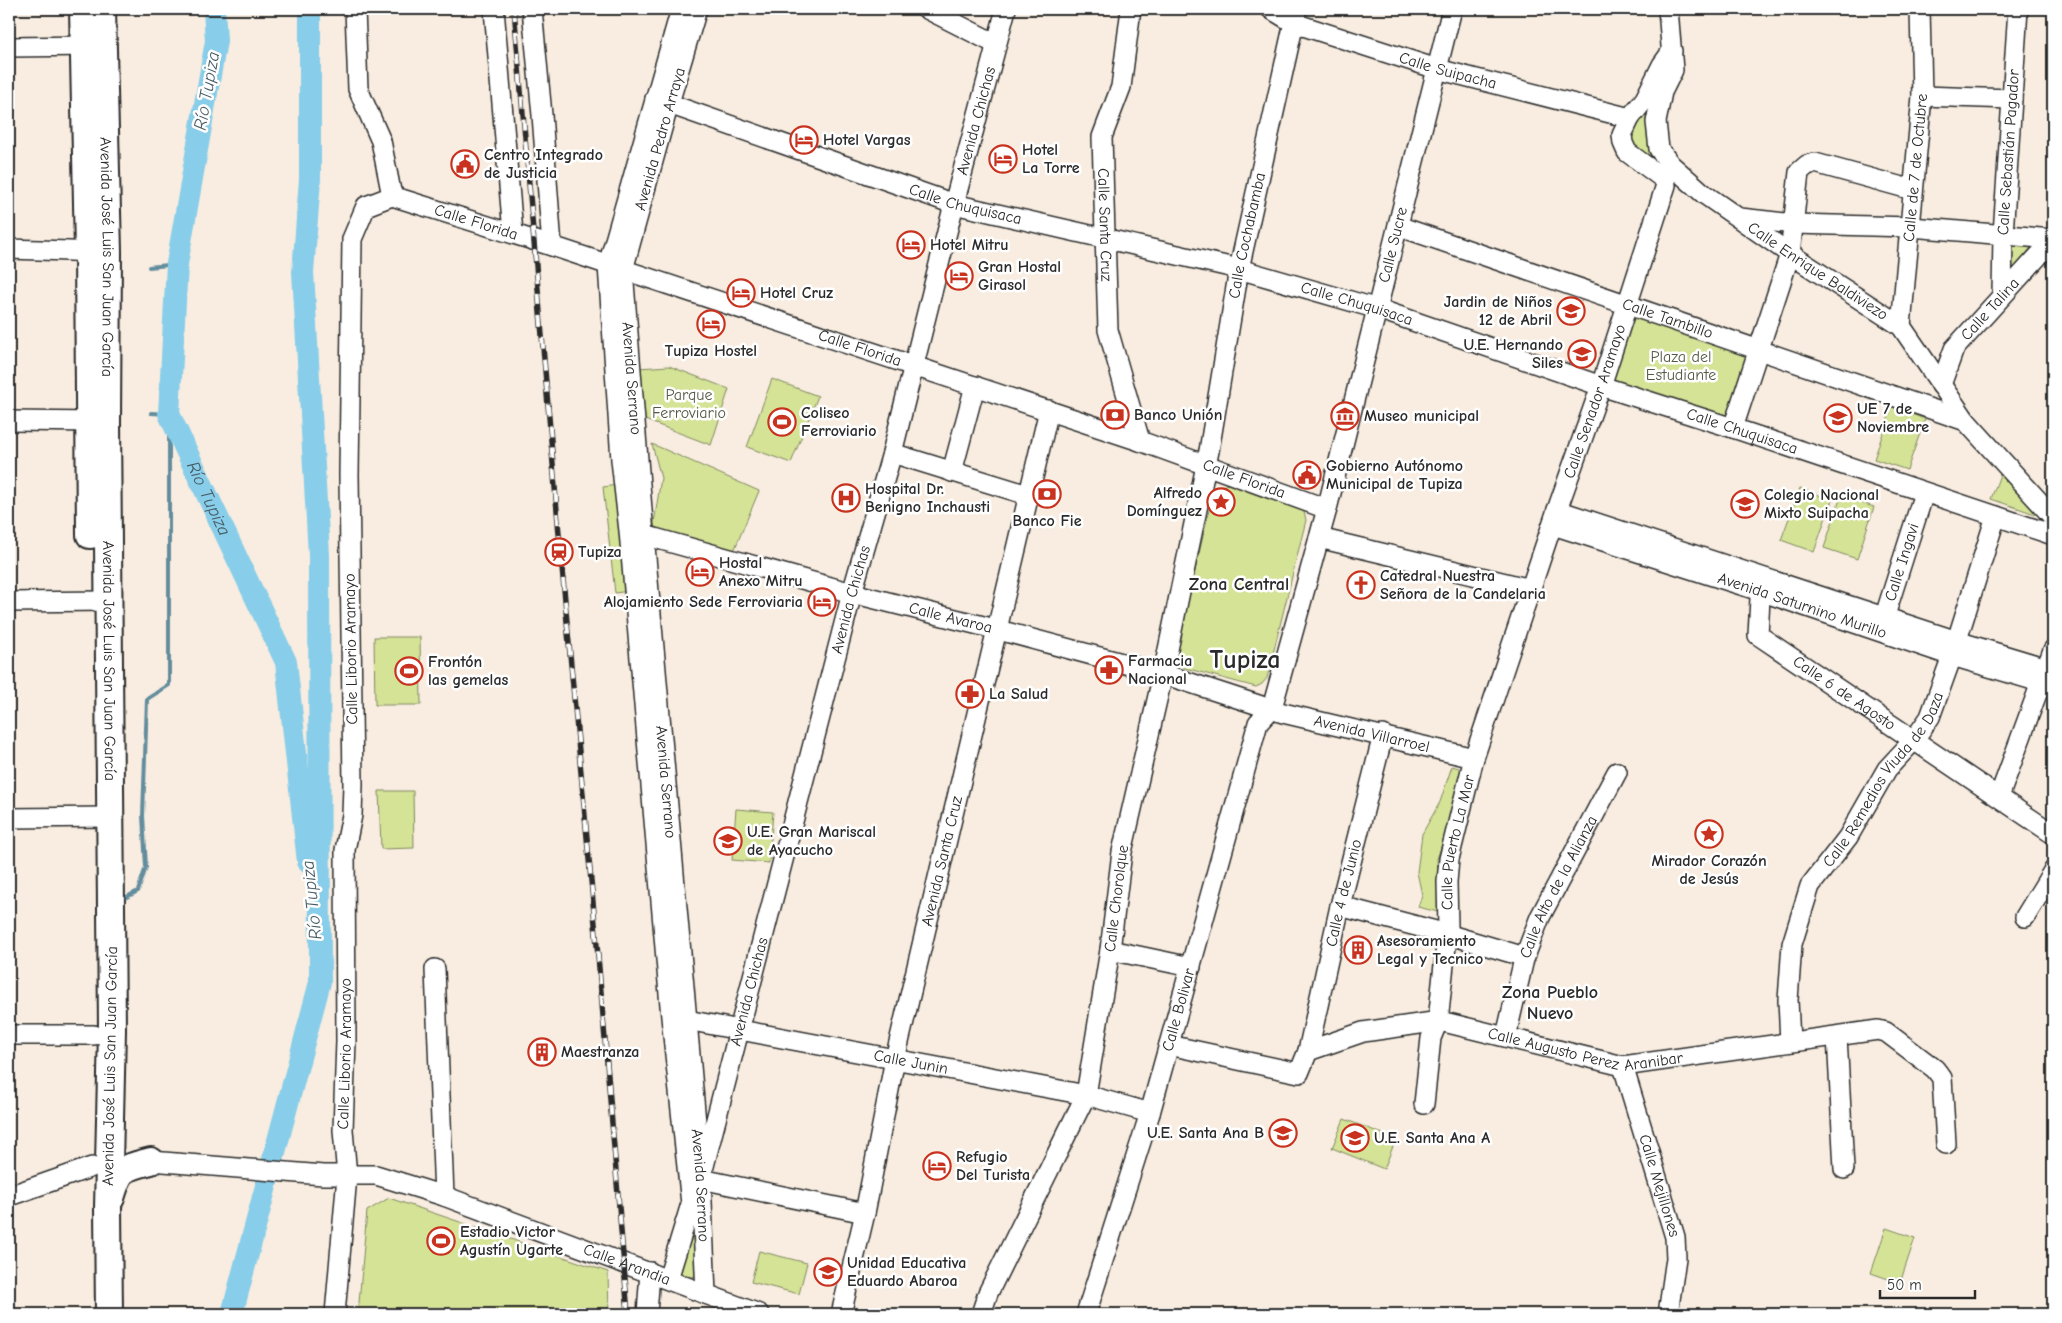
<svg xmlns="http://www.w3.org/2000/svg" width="2062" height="1323" font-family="'Comic Neue',sans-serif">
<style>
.green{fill:#d4e396;stroke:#808760}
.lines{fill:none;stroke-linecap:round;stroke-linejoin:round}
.stream{stroke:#638c9d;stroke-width:4}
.river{stroke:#88cde9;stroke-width:22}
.minor-casing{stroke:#2b2b2b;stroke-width:22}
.highway-casing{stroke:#2b2b2b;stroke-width:30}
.minor{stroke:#fff;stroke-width:19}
.highway{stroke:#fff;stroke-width:26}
.rail-casing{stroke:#2b2b2b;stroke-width:5.5}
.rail{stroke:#fff;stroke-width:4;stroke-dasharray:11;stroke-linecap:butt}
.labels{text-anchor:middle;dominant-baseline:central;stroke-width:5;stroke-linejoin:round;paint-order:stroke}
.street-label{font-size:16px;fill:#2b2b2b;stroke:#fff}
.poi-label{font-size:16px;font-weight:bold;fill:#2b2b2b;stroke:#fff;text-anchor:start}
.park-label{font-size:16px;fill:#555946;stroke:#fff}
.water-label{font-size:18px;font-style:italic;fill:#475c64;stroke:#fff}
.neighbourhood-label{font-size:18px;font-weight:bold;fill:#2b2b2b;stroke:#fff}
.town-label{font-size:26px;font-weight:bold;fill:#2b2b2b;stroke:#fff}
</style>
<rect width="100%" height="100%" fill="#f8ede0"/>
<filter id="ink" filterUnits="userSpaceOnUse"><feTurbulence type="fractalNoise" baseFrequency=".02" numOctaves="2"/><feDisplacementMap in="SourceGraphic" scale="10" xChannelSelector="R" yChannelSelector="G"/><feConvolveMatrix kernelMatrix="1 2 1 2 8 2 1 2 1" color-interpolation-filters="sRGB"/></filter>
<g filter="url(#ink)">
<g class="green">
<polygon points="1652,103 1652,115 1681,180 1630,146 1631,127"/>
<polygon points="2007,240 2032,246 2007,279"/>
<polygon points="1633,314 1751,354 1729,419 1611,379"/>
<polygon points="669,366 729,389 711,445 645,420 638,368"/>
<polygon points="772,379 818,396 791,463 747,447"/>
<polygon points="1892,407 1925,419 1907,470 1874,459"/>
<polygon points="652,444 759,491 733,553 656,534 654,523 661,478"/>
<polygon points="2001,472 2041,516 1991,499"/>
<polygon points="1229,484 1299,508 1304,512 1306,520 1267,678 1262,684 1256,687 1181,667 1175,657 1213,493 1221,486"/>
<polygon points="618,485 629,591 615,593 603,487"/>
<polygon points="1800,488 1832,500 1814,552 1781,540"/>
<polygon points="1841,496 1874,507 1857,559 1824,548"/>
<polygon points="374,637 420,637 421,705 375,705"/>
<polygon points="1452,766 1462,769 1466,774 1437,859 1442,913 1418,907 1422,895 1417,872 1422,834 1440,802"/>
<polygon points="379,791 413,791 414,848 381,849"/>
<polygon points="736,809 773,812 769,863 732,860"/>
<polygon points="1344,1119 1396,1139 1384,1169 1332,1148"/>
<polygon points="389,1198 608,1272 609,1314 358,1314 367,1211"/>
<polygon points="694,1216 701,1267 695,1276 687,1278 680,1272 679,1261"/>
<polygon points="1886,1228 1915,1238 1900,1283 1871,1273"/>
<polygon points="759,1251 807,1263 799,1294 751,1282"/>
</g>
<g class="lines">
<g class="stream">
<polyline points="149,267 177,264"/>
<polyline points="121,900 138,891 146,867 143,816 147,699 169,685 169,414 151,413"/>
</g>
<g class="river">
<path id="s1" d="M214 9 216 41 177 264 169 414 286 662 308 862"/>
<polyline points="232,1314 320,982 319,555 303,272 310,179 310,9"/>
</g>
<g class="minor-casing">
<g id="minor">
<polyline points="494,9 513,233"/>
<polyline points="532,9 542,115 552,246"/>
<path id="s2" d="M697 9 669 103 623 270 644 535 701 1179 706 1294"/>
<polyline points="927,9 996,44"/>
<path id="s3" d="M1131 9 1121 87 1102 137 1108 330 1140 441"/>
<path id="s4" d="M1271 9 1294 23 1437 69 1630 118"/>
<path id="s5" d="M1668 9 1673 70 1662 92 1656 122 1659 149 1670 164 1704 194 1790 254 1901 326 1966 421 2053 517"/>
<polyline points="9,47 94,46"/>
<polyline points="1922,96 2012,99"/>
<path id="s6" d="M655 99 954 204 1239 269 1378 309 1601 386 1733 428 2053 535"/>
<path id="s7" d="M392 196 552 246 1140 441 1327 509"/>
<polyline points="1740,218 1794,224 1911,227 2053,239"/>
<path id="s8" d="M1398 226 1966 421"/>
<polyline points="9,249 99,252"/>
<path id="s9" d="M2002 296 2003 234 2018 9"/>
<path id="s10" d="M1901 326 1922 96 1920 9"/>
<path id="s11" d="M1941 385 1954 349 2053 240"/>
<polyline points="9,421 100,422"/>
<polyline points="1733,428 1790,254 1799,172 1807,165 1815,163 1913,190"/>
<polyline points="892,453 1028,495"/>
<polyline points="952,472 975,386"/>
<polyline points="1557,510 1957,641 2053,670"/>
<path id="s12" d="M1553 525 1760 591 1952 656 2053 686"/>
<path id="s13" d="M633 532 852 593 995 629 1163 674 1283 713 1474 758"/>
<polyline points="1319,538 1531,589"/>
<path id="s14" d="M1761 580 1758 635 2053 834"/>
<polyline points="9,602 108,601"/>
<path id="s15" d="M1881 628 1924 493"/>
<polyline points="1999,797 2053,650"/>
<polyline points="9,818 111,817"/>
<polyline points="1340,906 1447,934 1525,957"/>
<polyline points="2025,917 2053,871"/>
<polyline points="1110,950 1191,967"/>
<polyline points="435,969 444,1196"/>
<path id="s16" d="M676 1018 1086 1095 1150 1113"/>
<polyline points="9,1035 94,1035"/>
<path id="s17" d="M1506 1036 1524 959 1540 917 1617 772"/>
<polyline points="1837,1036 1844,1169"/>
<path id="s18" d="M1790 1042 1788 1000 1792 944 1810 886 1848 837 1887 769 1913 741 1930 717 1952 656 1996 516"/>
<path id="s19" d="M1169 1045 1299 1073 1308 1051 1363 1032 1440 1021 1623 1066 1878 1030 1886 1032 1935 1069 1942 1078 1946 1144"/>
<path id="s20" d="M1308 1051 1340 906 1383 735"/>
<path id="s21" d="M1623 1066 1675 1237 1676 1258 1669 1307"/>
<path id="s22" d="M1424 1104 1431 1038 1438 1021 1448 927 1447 882 1449 859 1474 758 1557 510 1601 386 1666 185 1665 180 1627 152 1623 143 1622 135 1630 118 1645 99 1662 65 1672 51"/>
<path id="s23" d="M151 1161 323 1175H376L444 1196 759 1314"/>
<path id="s24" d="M704 1166 852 593 892 453 954 204 1006 9"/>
<polyline points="701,1179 865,1213"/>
<polyline points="9,1196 92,1167"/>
<polyline points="668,1279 691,1204 671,1017 629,531 621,460 608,265 681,9"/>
<path id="s25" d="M335 1314 347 1176 343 1130 346 1041 345 850 352 815 353 785 349 475 352 239 366 206 392 196 381 141 358 89 355 9"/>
<polyline points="647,1314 650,1272"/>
<path id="s26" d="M841 1314 865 1213 895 1059 1049 410"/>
<path id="s27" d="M981 1314 988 1293 1086 1095 1110 950 1122 852 1163 674 1209 451 1239 269 1297 9"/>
<path id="s28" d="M1086 1314 1150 1113 1258 723 1272 708 1327 509 1452 9"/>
</g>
</g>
<g class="highway-casing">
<g id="highway">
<polyline points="83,9 88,252 90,535"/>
<path id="s29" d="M102 9 108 252 107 422 112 1030 108 1208 109 1314"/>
<path d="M111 1198C120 1168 121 1169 151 1161"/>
</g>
</g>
<use href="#minor" class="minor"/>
<use href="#highway" class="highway"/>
<g class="rail-casing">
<polyline id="rail" points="514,9 561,557 598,956 628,1314"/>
</g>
<use href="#rail" class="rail"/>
</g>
</g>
<defs>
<g id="hotel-ring" transform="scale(1.4375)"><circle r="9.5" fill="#fff" stroke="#c8321e" stroke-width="1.5"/><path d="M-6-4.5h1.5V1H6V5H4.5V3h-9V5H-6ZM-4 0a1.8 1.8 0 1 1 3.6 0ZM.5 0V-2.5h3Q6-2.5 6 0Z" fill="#c8321e"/></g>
<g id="civic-ring" transform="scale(1.4375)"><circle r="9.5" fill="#fff" stroke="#c8321e" stroke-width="1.5"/><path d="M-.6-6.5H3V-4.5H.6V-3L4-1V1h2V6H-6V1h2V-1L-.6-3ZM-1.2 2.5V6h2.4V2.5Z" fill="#c8321e"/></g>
<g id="school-ring" transform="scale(1.4375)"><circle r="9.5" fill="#fff" stroke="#c8321e" stroke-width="1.5"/><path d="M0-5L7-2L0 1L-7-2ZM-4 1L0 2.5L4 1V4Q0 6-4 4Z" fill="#c8321e"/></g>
<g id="bank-ring" transform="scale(1.4375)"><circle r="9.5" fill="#fff" stroke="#c8321e" stroke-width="1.5"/><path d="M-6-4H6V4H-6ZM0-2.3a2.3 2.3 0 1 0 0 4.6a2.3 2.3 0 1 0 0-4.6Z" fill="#c8321e"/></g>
<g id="museum-ring" transform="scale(1.4375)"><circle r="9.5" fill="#fff" stroke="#c8321e" stroke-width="1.5"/><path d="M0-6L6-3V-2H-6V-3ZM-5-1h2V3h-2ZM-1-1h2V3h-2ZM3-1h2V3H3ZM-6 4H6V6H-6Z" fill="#c8321e"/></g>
<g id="stadium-ring" transform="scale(1.4375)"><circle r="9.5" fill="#fff" stroke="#c8321e" stroke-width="1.5"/><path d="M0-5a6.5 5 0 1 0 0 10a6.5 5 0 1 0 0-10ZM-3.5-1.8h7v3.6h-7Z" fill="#c8321e"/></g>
<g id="hospital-ring" transform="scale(1.4375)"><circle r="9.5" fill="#fff" stroke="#c8321e" stroke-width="1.5"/><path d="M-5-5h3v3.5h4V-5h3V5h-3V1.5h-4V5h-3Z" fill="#c8321e"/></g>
<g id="sight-ring" transform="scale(1.4375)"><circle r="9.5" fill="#fff" stroke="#c8321e" stroke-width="1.5"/><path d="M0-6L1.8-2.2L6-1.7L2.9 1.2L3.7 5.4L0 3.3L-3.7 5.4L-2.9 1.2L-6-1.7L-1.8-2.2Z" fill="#c8321e"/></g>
<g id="station-ring" transform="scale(1.4375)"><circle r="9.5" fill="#fff" stroke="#c8321e" stroke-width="1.5"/><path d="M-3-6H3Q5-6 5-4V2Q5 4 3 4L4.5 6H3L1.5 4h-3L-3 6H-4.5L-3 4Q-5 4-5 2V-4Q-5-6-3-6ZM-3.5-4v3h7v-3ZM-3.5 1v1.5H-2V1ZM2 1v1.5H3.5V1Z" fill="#c8321e"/></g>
<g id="church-ring" transform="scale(1.4375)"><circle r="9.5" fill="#fff" stroke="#c8321e" stroke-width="1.5"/><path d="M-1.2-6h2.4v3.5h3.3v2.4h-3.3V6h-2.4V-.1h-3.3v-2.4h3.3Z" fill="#c8321e"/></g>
<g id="pharmacy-ring" transform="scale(1.4375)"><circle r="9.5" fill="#fff" stroke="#c8321e" stroke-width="1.5"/><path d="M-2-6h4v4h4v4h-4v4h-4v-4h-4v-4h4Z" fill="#c8321e"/></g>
<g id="building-ring" transform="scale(1.4375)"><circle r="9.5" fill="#fff" stroke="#c8321e" stroke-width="1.5"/><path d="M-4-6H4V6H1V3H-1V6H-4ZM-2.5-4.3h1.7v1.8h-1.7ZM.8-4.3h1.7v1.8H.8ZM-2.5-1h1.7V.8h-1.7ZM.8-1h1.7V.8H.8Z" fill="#c8321e"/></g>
</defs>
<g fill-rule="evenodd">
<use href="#hotel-ring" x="804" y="140"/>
<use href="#hotel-ring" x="1003" y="159"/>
<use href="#civic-ring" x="465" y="164"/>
<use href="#hotel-ring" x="911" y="245"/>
<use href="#hotel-ring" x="959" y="276"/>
<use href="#hotel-ring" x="741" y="293"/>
<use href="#school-ring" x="1571" y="311"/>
<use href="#hotel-ring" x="711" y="324"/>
<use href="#school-ring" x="1582" y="354"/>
<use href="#bank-ring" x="1115" y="415"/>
<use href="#museum-ring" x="1345" y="416"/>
<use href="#school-ring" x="1838" y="418"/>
<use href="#stadium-ring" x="782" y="422"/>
<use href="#civic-ring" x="1307" y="475"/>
<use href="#bank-ring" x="1047" y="494"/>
<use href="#hospital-ring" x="846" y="498"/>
<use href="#sight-ring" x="1221" y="502"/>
<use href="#school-ring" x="1745" y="504"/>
<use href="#station-ring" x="559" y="552"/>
<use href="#hotel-ring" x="700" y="572"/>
<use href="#church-ring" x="1361" y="585"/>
<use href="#hotel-ring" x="822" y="602"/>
<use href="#pharmacy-ring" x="1109" y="670"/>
<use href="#stadium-ring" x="409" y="671"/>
<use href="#pharmacy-ring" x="970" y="694"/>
<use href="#sight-ring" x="1709" y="834"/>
<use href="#school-ring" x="728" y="841"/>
<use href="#building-ring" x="1358" y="950"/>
<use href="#building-ring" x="542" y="1052"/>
<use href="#school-ring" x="1283" y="1133"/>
<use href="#school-ring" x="1355" y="1138"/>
<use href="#hotel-ring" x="937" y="1166"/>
<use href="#stadium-ring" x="441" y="1241"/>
<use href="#school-ring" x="828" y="1272"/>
</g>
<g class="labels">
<g class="street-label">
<text stroke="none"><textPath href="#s4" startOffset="188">Calle Suipacha</textPath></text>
<text stroke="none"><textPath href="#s24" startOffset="1080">Avenida Chichas</textPath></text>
<text transform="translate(660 139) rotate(-74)">Avenida Pedro Arraya</text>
<text stroke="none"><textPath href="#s9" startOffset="144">Calle Sebastián Pagador</textPath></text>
<text stroke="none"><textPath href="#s10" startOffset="159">Calle de 7 de Octubre</textPath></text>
<text stroke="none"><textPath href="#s6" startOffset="328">Calle Chuquisaca</textPath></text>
<text stroke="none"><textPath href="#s7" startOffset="88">Calle Florida</textPath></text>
<text stroke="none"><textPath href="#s3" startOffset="220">Calle Santa Cruz</textPath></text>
<text stroke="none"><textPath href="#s27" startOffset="1118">Calle Cochabamba</textPath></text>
<text stroke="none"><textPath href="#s28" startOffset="1115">Calle Sucre</textPath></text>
<text stroke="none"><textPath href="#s29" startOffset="248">Avenida José Luis San Juan García</textPath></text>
<text stroke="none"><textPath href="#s5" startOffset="345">Calle Enrique Baldiviezo</textPath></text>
<text stroke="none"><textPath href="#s6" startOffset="732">Calle Chuquisaca</textPath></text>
<text stroke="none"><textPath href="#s11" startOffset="92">Calle Talina</textPath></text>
<text stroke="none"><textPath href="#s8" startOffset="285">Calle Tambillo</textPath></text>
<text stroke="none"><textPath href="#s7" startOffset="492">Calle Florida</textPath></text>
<text stroke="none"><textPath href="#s2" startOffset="380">Avenida Serrano</textPath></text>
<text stroke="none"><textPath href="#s22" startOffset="728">Calle Senador Aramayo</textPath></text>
<text stroke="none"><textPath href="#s6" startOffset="1138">Calle Chuquisaca</textPath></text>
<text stroke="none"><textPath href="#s7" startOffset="898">Calle Florida</textPath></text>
<text stroke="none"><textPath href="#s15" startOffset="69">Calle Ingavi</textPath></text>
<text stroke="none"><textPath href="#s24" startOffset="585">Avenida Chichas</textPath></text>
<text stroke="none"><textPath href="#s12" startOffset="262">Avenida Saturnino Murillo</textPath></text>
<text stroke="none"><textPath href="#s13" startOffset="329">Calle Avaroa</textPath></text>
<text transform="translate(351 649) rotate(-91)">Calle Liborio Aramayo</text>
<text stroke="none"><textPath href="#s29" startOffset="652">Avenida José Luis San Juan García</textPath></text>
<text stroke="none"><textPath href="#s14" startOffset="159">Calle 6 de Agosto</textPath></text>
<text stroke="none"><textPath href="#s13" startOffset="766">Avenida Villarroel</textPath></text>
<text stroke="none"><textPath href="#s18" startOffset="289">Calle Remedios Viuda de Daza</textPath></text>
<text stroke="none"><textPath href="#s2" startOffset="785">Avenida Serrano</textPath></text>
<text stroke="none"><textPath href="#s22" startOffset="265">Calle Puerto La Mar</textPath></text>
<text stroke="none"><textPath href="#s26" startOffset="464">Avenida Santa Cruz</textPath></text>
<text stroke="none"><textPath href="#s17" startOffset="159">Calle Alto de la Alianza</textPath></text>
<text stroke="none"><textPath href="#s20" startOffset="162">Calle 4 de Junio</textPath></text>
<text stroke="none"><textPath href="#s27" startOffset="442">Calle Chorolque</textPath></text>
<text stroke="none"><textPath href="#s24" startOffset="180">Avenida Chichas</textPath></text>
<text stroke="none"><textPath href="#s28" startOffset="318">Calle Bolivar</textPath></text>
<text stroke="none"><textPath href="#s19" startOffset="442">Calle Augusto Perez Aranibar</textPath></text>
<text stroke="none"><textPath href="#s25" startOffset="261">Calle Liborio Aramayo</textPath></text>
<text stroke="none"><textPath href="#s16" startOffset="239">Calle Junin</textPath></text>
<text transform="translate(110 1066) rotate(-89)">Avenida José Luis San Juan García</text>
<text stroke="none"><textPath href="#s2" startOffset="1190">Avenida Serrano</textPath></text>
<text stroke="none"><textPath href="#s21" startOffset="125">Calle Mejillones</textPath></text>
<text stroke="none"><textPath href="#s23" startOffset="492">Calle Arandia</textPath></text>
</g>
<g class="poi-label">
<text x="823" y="140">Hotel Vargas</text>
<text x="1022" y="150">Hotel<tspan x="1022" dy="18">La Torre</tspan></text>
<text x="484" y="155">Centro Integrado<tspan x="484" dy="18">de Justicia</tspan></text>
<text x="930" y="245">Hotel Mitru</text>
<text x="978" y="267">Gran Hostal<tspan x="978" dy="18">Girasol</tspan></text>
<text x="760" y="293">Hotel Cruz</text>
<text x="1552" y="302" text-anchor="end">Jardin de Niños<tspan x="1552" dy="18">12 de Abril</tspan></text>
<text x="1563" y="345" text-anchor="end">U.E. Hernando<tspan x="1563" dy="18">Siles</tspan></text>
<text x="711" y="351" text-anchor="middle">Tupiza Hostel</text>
<text x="1857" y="409">UE 7 de<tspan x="1857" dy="18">Noviembre</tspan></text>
<text x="801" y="413">Coliseo<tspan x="801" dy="18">Ferroviario</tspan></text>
<text x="1134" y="415">Banco Unión</text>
<text x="1364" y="416">Museo municipal</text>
<text x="1326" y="466">Gobierno Autónomo<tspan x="1326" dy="18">Municipal de Tupiza</tspan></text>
<text x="865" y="489">Hospital Dr.<tspan x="865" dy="18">Benigno Inchausti</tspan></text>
<text x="1202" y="493" text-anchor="end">Alfredo<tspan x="1202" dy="18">Domínguez</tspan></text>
<text x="1764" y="495">Colegio Nacional<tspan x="1764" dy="18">Mixto Suipacha</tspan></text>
<text x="1047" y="521" text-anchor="middle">Banco Fie</text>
<text x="578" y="552">Tupiza</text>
<text x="719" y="563">Hostal<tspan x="719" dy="18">Anexo Mitru</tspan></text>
<text x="1380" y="576">Catedral Nuestra<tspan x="1380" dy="18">Señora de la Candelaria</tspan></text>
<text x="803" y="602" text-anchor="end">Alojamiento Sede Ferroviaria</text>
<text x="1128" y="661">Farmacia<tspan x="1128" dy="18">Nacional</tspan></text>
<text x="428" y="662">Frontón<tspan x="428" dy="18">las gemelas</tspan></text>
<text x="989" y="694">La Salud</text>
<text x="747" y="832">U.E. Gran Mariscal<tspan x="747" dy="18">de Ayacucho</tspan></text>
<text x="1709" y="861" text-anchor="middle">Mirador Corazón<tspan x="1709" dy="18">de Jesús</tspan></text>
<text x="1377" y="941">Asesoramiento<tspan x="1377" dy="18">Legal y Tecnico</tspan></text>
<text x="561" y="1052">Maestranza</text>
<text x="1264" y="1133" text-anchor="end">U.E. Santa Ana B</text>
<text x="1374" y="1138">U.E. Santa Ana A</text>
<text x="956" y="1157">Refugio<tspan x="956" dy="18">Del Turista</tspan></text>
<text x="460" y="1232">Estadio Victor<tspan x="460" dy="18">Agustín Ugarte</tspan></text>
<text x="847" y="1263">Unidad Educativa<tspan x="847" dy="18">Eduardo Abaroa</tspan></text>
</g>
<g class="park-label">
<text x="1681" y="357">Plaza del<tspan x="1681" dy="18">Estudiante</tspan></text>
<text x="689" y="395">Parque<tspan x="689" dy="18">Ferroviario</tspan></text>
</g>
<g class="water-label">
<text transform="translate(207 91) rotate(-80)">Río Tupiza</text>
<text stroke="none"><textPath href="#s1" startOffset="502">Río Tupiza</textPath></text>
<text transform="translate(312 900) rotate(-96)">Río Tupiza</text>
</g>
<g class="neighbourhood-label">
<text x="1239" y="584">Zona Central</text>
<text x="1550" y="992">Zona Pueblo<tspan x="1550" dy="21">Nuevo</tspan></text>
</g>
<g class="town-label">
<text x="1245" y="660">Tupiza</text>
</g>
</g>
<rect width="2062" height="1323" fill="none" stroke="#fff" stroke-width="30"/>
<rect x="15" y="15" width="2032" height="1293" fill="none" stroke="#2b2b2b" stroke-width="2" filter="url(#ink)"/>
<path d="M1880 1290v8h95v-8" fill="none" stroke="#2b2b2b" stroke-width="2.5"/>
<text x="1887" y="1290" font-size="15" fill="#2b2b2b" stroke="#ffffff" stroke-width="4" paint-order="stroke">50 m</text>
</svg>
